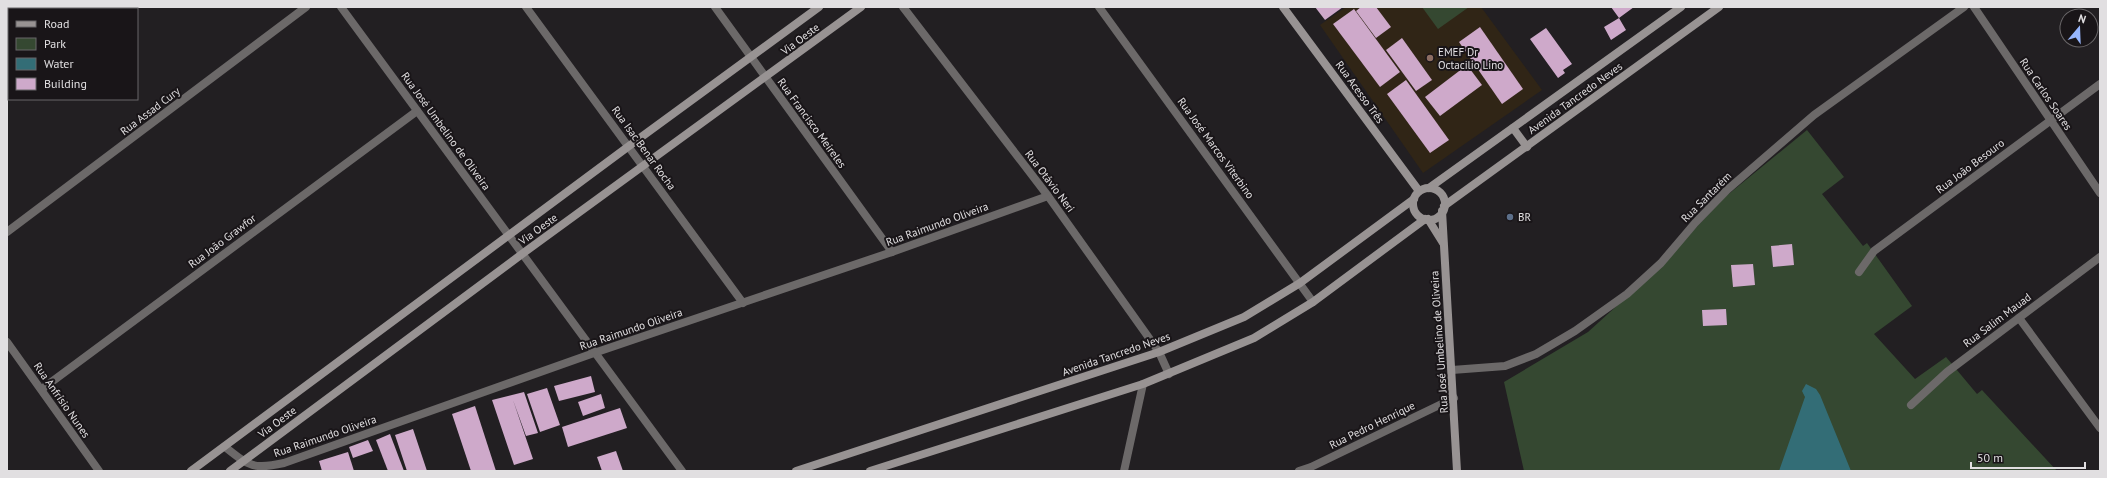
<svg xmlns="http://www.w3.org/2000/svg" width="2107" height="478" font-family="'PT Sans',sans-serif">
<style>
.education{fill:#302516}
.green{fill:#354831}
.water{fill:#336d76}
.building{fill:#cea9ca}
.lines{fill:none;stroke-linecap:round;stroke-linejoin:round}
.street{stroke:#6c6969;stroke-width:8}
.secondary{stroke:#989393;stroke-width:8}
.education-dot{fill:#8d6e63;stroke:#191518;stroke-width:1.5}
.service-dot{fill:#5c6f8a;stroke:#191518;stroke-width:1.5}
.labels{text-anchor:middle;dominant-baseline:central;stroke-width:4;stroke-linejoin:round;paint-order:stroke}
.street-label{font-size:11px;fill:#e1dfe1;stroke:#191518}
.poi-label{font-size:11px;fill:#e1dfe1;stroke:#191518;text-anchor:start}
</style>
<rect width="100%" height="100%" fill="#221f22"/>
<polygon class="education" points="1346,7 1481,7 1542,90 1423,173 1320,25"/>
<g class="green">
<polygon points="1422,7 1469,7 1438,29"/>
<polygon points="1807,130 1844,177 1822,194 1863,246 1867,243 1912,306 1874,334 1915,379 1946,357 1977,394 1982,390 2057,471 1524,471 1504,382 1588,332 1653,273 1725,197"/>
</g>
<polygon class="water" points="1806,384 1816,389 1820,395 1851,471 1779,471 1805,397 1802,391"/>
<g class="building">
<polygon points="1315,7 1343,7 1325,20"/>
<polygon points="1361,7 1376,7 1391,27 1376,38 1356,11"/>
<polygon points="1611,7 1634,7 1619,18 1626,30 1611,40 1604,27 1619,18"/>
<polygon points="1354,9 1400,72 1380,87 1333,24"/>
<polygon points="1480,27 1523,89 1502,104 1459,42"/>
<polygon points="1546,28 1572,64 1563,70 1565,73 1558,78 1530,39"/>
<polygon points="1402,38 1432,80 1416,91 1386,50"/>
<polygon points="1467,65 1482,85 1440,116 1425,97"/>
<polygon points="1406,80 1449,140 1430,153 1387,94"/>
<polygon points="1792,244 1794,265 1773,267 1771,246"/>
<polygon points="1753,264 1755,285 1733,287 1731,265"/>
<polygon points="1726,309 1727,325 1703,326 1702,310"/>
<polygon points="591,376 595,392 559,401 554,386"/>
<polygon points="547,388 560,425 540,432 527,394"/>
<polygon points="524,392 538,433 526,436 513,400 533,459 514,465 492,400"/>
<polygon points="601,394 605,408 583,416 578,402"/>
<polygon points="475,406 496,471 471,471 452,414"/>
<polygon points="620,408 627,428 568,447 562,427"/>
<polygon points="413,429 427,471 407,471 395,435"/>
<polygon points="390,434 404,471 388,471 376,440"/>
<polygon points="368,440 373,451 353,458 349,447"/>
<polygon points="616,451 623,471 602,471 597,457"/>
<polygon points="348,452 354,471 322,471 319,461"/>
</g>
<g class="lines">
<g class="street">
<polyline points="341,7 682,471"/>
<polyline points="526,7 743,303"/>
<polyline points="715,7 892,252"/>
<polyline points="903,7 1048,196 1159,352 1169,374"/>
<polyline points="1099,7 1313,302"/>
<polyline points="1974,7 2100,193"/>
<polyline points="52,9 55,7"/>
<polyline points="7,42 9,41"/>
<polyline points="7,232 306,7"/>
<polyline points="1859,272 1874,251 2100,84"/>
<polyline points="2019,318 2100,428"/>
<polyline points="7,342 99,471"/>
<polyline points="1452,370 1505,366 1536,354 1575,331 1627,294 1661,263 1695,223 1727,190 1814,115 1964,7"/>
<polyline points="42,389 417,111"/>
<polyline points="1911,405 1947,372 2100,257"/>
<path d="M225 447C249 466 253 470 284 463L594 353 892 252 1048 196"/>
<polyline points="1124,471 1143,384"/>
<polyline points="1299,471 1311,467 1454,398"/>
</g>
<g class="secondary">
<polyline points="1283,7 1419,191"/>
<polyline points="1513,128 1527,147"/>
<polyline points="1429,188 1681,7"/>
<circle cx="1429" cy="204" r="16"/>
<polyline points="1444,206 1719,7"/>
<polyline points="1442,211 1457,471"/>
<polyline points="1428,219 1443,243"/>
<polyline points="191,471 629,146 819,7"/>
<polyline points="230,471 522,254 861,7"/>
<polyline points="796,471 1159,352 1244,317 1300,283 1414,199"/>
<polyline points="870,471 1143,384 1254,338 1313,302 1425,219"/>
</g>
</g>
<circle class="education-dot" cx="1430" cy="58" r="4"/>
<circle class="service-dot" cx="1510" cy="217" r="4"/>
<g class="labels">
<g class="street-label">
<text transform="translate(800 39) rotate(-37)">Via Oeste</text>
<text transform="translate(1360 92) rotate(54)">Rua Acesso Três</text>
<text transform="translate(2046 94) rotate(56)">Rua Carlos Soares</text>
<text transform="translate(1575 98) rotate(-36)">Avenida Tancredo Neves</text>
<text transform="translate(150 111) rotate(-37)">Rua Assad Cury</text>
<text transform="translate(812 123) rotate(54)">Rua Francisco Meireles</text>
<text transform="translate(446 131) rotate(54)">Rua José Umbelino de Oliveira</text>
<text transform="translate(644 148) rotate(54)">Rua Isac Benar Rocha</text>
<text transform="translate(1216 148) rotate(54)">Rua José Marcos Viterbino</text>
<text transform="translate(1970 166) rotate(-37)">Rua João Besouro</text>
<text transform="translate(1050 181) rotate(53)">Rua Otávio Neri</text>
<text transform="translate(1706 197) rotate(-45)">Rua Santarém</text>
<text transform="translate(937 224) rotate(-20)">Rua Raimundo Oliveira</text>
<text transform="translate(538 229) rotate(-36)">Via Oeste</text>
<text transform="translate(222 241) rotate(-37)">Rua João Grawfor</text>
<text transform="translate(1997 320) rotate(-37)">Rua Salim Mauad</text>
<text transform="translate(631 329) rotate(-19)">Rua Raimundo Oliveira</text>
<text transform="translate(1439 342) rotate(-94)">Rua José Umbelino de Oliveira</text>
<text transform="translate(1116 354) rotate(-19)">Avenida Tancredo Neves</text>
<text transform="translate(62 400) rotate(55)">Rua Anfrísio Nunes</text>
<text transform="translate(277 422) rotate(-37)">Via Oeste</text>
<text transform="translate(1372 425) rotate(-26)">Rua Pedro Henrique</text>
<text transform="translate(325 436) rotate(-19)">Rua Raimundo Oliveira</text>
</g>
<g class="poi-label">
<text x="1438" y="52">EMEF Dr<tspan x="1438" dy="13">Octacilio Lino</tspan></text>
<text x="1518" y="217">BR</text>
</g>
</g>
<rect width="2107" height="478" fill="none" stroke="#e1dfe1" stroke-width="16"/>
<rect x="8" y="8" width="130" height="92" fill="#191518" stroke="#696668"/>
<rect x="16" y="21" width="20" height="6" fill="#989393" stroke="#696668"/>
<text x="44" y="28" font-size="12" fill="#e1dfe1">Road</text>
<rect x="16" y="38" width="20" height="12" fill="#354831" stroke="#696668"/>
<text x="44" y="48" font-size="12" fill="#e1dfe1">Park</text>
<rect x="16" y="58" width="20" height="12" fill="#336d76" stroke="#696668"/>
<text x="44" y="68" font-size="12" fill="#e1dfe1">Water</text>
<rect x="16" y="78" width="20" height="12" fill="#cea9ca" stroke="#696668"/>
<text x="44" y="88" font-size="12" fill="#e1dfe1">Building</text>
<g transform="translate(2079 28) rotate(19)"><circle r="19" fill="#191518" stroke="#696668"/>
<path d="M0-3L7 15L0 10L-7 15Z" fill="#97b6fd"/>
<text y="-6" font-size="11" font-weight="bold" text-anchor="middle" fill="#e1dfe1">N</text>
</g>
<path d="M1971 462v6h114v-6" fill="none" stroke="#e1dfe1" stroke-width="2"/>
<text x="1977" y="462" font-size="12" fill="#e1dfe1" stroke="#191518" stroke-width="3" paint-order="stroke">50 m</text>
</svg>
